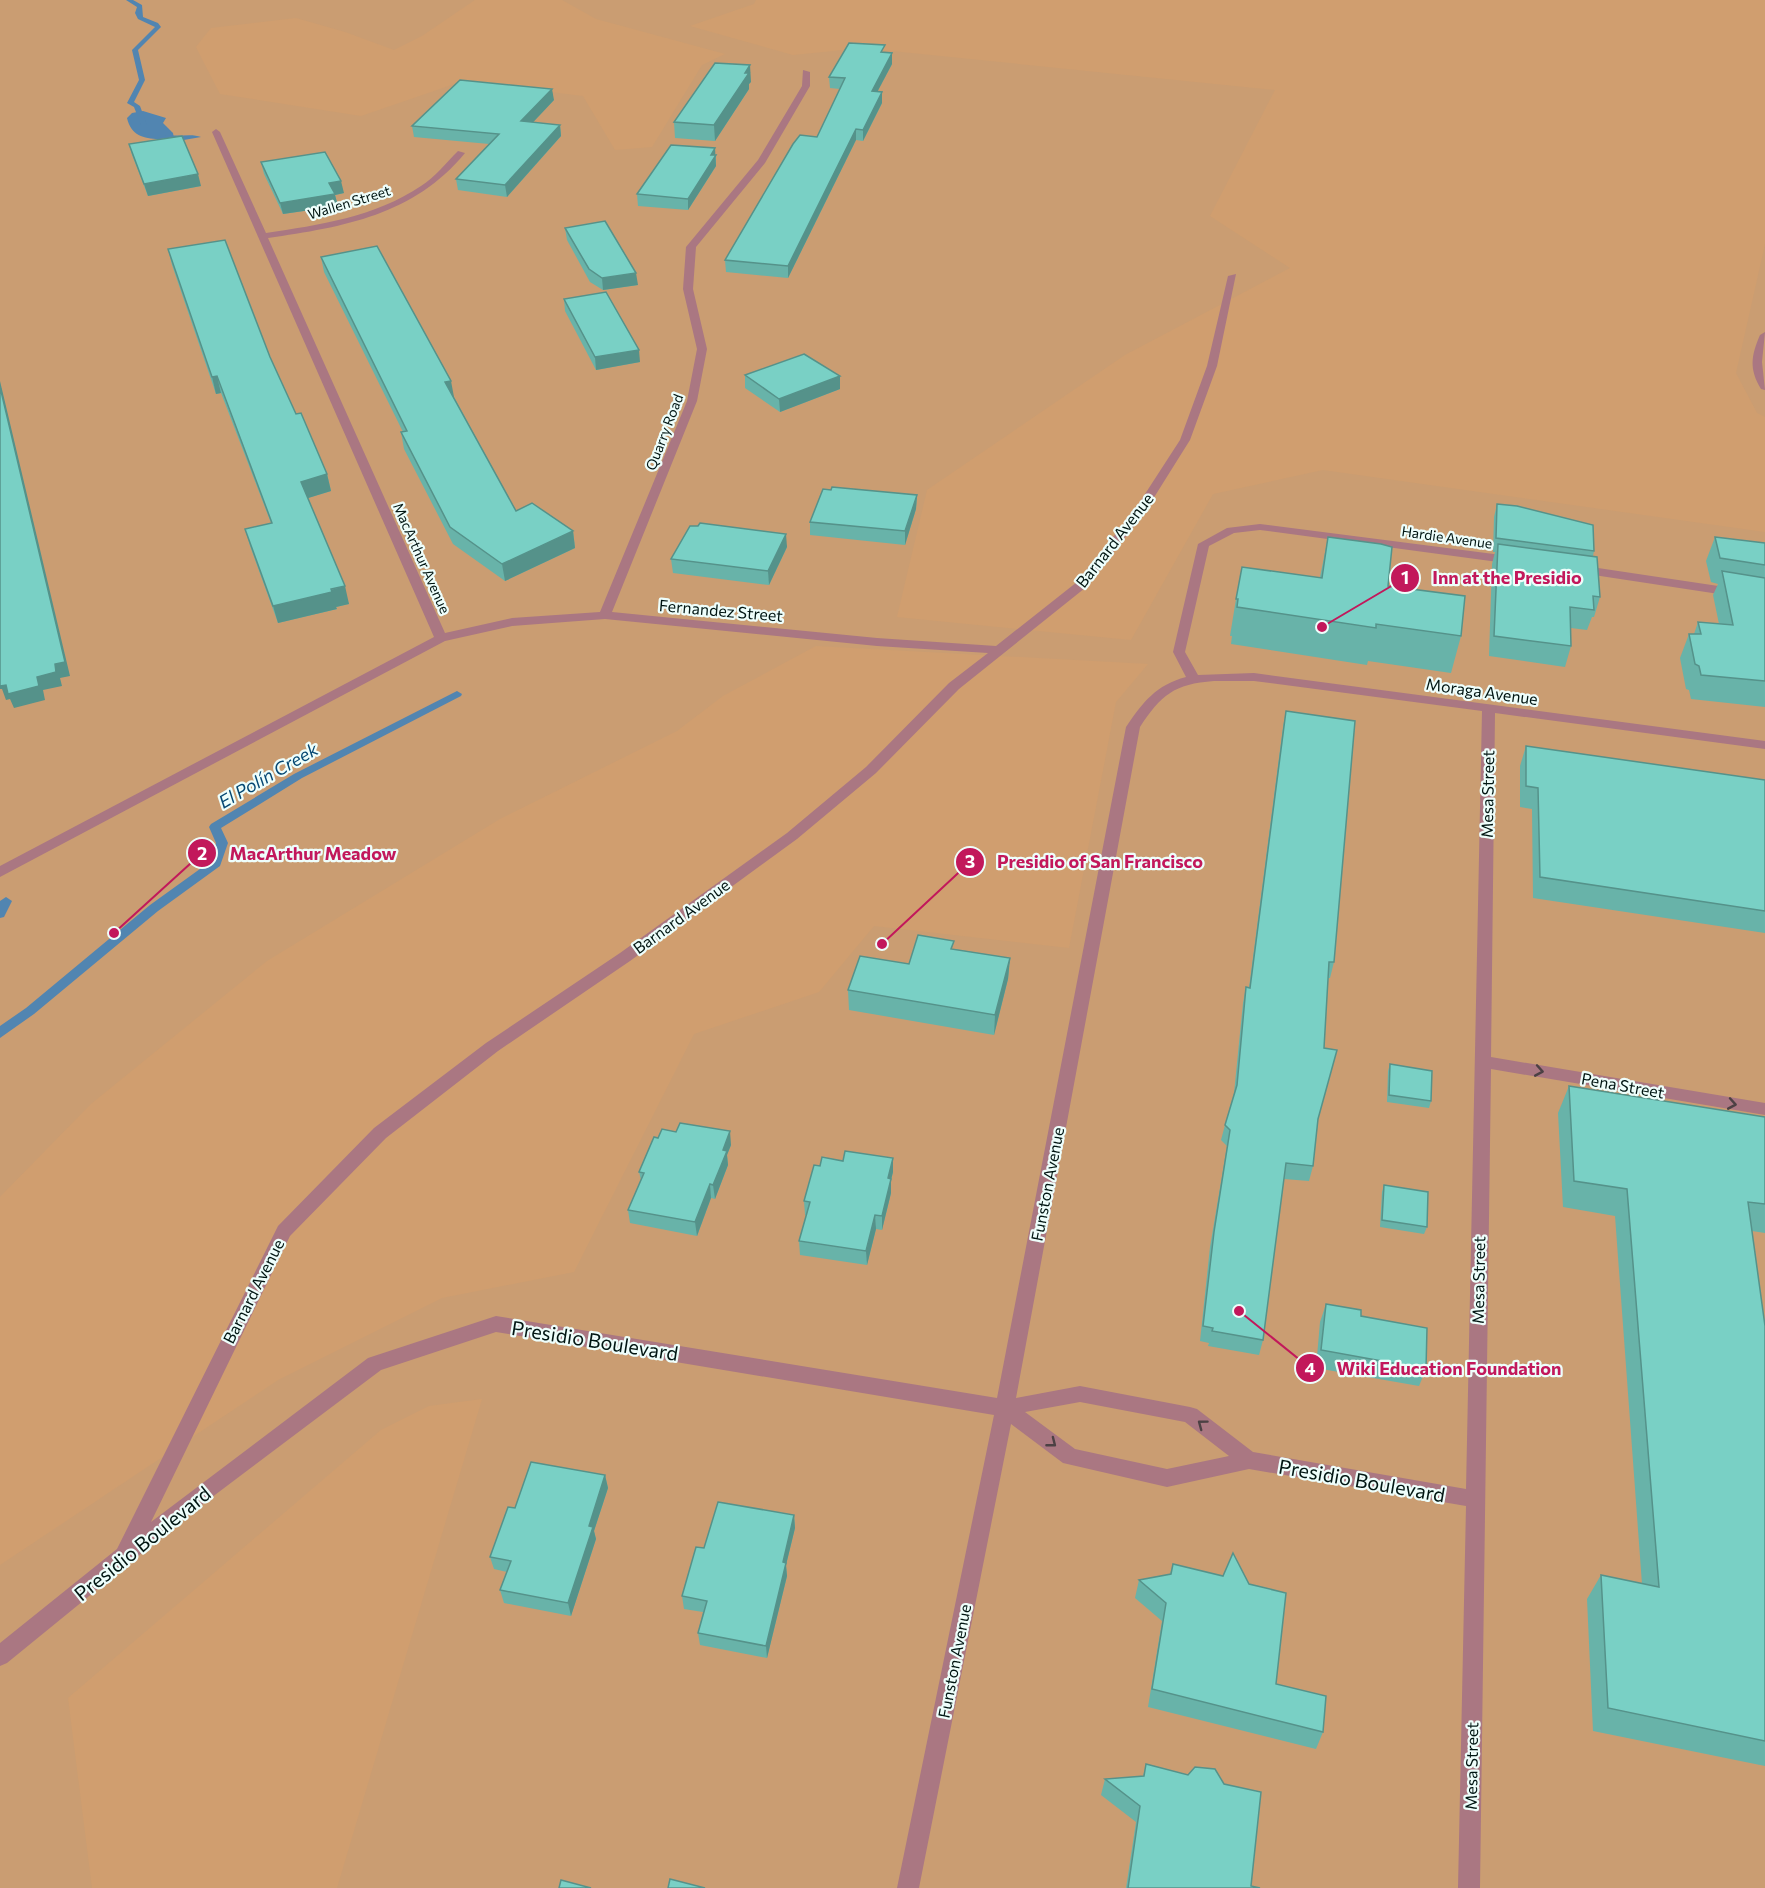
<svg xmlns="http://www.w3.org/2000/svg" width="1765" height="1888" font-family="Commissioner,sans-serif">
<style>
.green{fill:#ca9d72}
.forest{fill:#d09e6f}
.water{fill:#5185b1}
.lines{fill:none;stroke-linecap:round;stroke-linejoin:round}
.stream{fill:#5185b1;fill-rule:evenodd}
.minor{fill:#aa7782;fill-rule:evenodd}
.tertiary{fill:#aa7782;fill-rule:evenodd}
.wall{fill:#68b3a9}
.shaded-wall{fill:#55928a}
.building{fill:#79d0c5;stroke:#55928a;stroke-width:1.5}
.oneway{stroke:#4c4144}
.labels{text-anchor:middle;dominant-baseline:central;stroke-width:4.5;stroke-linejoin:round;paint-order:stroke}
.far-street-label{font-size:14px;fill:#001512;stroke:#eefefb}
.street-label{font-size:16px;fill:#001512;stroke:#eefefb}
.water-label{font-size:18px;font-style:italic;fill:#054772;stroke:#eefefb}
.near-street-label{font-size:20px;fill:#001512;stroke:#eefefb}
.leader{fill:none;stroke:#c2185b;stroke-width:2}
.callout-dot{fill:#c2185b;stroke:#eefefb;stroke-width:2}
.mark-label{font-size:18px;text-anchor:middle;font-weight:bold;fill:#fff}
.callout-label{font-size:18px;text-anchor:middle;font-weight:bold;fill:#c2185b;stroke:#eefefb;stroke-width:4.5;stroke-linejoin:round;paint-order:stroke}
</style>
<rect width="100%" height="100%" fill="#97ebe0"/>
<rect class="green" x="0" y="0" width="1765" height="1888"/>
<g class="forest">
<polygon points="475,0 562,0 596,19 725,54 702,65 652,147 615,150 583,96 463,81 361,116 220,94 196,47 211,28 296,18 345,32 394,50 422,36"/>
<polygon points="756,0 1765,0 1765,244 1736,373 1757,413 1765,417 1765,532 1323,470 1213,494 1131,640 897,617 927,490 1125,355 1290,268 1210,216 1275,90 862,48 793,55 690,26 754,4"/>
<polygon points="816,646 1148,664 1116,702 1069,948 874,926 819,992 694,1034 574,1272 442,1298 278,1380 0,1565 0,1197 91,1104 267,961 500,819 677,731 723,696"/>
<polygon points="482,1399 337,1888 92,1888 68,1698 381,1430 429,1406"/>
</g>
<path class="water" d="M143 111 166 118 163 123 173 133 174 138C154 140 132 141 127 118L132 113Z"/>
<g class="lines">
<g class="stream">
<polygon points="126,0 133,0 142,5 143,17 158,23 161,27 138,50 145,80 134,102 140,106 147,125 144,127 141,125 134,107 127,103 139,80 132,50 155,27 138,19 135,13 137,7"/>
<path d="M167 135C178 137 192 133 201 137L178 141 165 138V136Z"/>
<polygon points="457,691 462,694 461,696 302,778 221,828 228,843 220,866 158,911 34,1014 0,1038 0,1026 26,1008 150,905 211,861 216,843 209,827 211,824 294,774"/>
<polygon points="6,897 12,901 4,917 0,918 0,901"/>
</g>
<g class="minor">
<path d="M803 70 810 72V86L765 163 696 247 693 289 707 349 697 401 612 612 877 638 996 646 1077 582 1134 511 1180 440 1207 366 1228 276 1236 274 1217 366 1190 440 1143 515 1085 588 959 689 876 773 797 839 630 961 498 1051 386 1138 290 1236 151 1522 368 1358 496 1316 997 1398 1126 727C1143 702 1156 685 1186 677L1173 652 1198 544 1227 528 1260 524 1517 557 1519 560 1513 564 1260 530 1234 533 1209 546 1185 652 1198 675 1254 673 1765 741V749L1495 713 1491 1057 1765 1103V1115L1491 1069 1480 1888H1458L1466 1506 1249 1469 1167 1487 1063 1463 1011 1424 919 1888H897L994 1415 496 1332 381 1370 191 1513 7 1663 0 1666V1643L117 1549 278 1226 374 1128 486 1043 620 953 787 833 866 767 949 683 988 653 877 646 605 619 512 626 445 641 0 877V866L434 637 212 132 216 129 220 132 266 233C319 225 375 217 421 186 435 177 446 163 458 151L465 153C414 215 344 227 268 238L445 633 512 618 600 612 687 401 697 349 683 289 686 247 758 160 802 86ZM1214 681H1254L1482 711 1466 1489 1253 1452 1197 1409 1190 1407 1080 1386 1016 1398 1140 727C1161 695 1174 684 1214 681ZM1080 1402 1185 1422 1229 1456 1167 1469 1075 1449 1025 1412Z"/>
<polygon points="1578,565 1765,593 1765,601 1574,572 1572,569"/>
</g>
<path class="tertiary" d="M1765 332 1762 362 1765 390 1761 389C1749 369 1751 356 1760 335Z"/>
</g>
<g class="wall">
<polygon points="885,53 892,64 877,92 882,103 863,141 856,140 788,278 726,272 725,260 817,137 840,89 830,88 829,77"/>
<polygon points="751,82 749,84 749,89 715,141 675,138 674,122"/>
<polygon points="554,100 533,122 560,125 561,136 507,197 458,190 456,179 489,144 414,137 412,126"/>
<polygon points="129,144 201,186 148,196 132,155"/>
<polygon points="716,155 716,166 688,210 638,206 637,194"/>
<polygon points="261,162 344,193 335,195 338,206 283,214 264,174"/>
<polygon points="565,228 638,285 603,290 590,282 567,240"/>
<polygon points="168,249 270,357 296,414 327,474 331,491 308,498 349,604 336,607 337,609 278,623 250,546 245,529 271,523 221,393 216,394 172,265"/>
<polygon points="321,257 454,397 516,511 573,531 575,548 505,581 453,544 404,449 401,432 403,432 324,272"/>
<polygon points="564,299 640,362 596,370 565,311"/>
<polygon points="745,375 840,376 840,389 780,412 745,388"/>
<polygon points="831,490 917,495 916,509 905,545 810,535 810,522"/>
<polygon points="1497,504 1594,551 1593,556 1600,597 1594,617 1592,617 1587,630 1571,628 1571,646 1565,667 1489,656 1492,564 1495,552 1493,552 1494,517"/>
<polygon points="1328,537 1388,586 1461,636 1451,673 1368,661 1367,665 1231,644 1232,636 1230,636 1236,599 1320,577"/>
<polygon points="1715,537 1765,543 1765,707 1691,699 1689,690 1686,689 1680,658 1689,634 1694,634 1698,622 1719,624 1713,595 1718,584 1711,582 1706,561"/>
<polygon points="787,547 769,585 673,573 671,559"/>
<polygon points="1286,711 1334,962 1330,978 1328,978 1318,1120 1313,1166 1309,1181 1284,1179 1263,1340 1259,1355 1208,1346 1209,1343 1200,1341 1210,1247 1227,1146 1221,1140 1225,1125 1234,1093 1243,1003 1246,987 1249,988 1283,727"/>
<polygon points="1526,746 1765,780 1765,933 1533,898 1532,809 1520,807 1520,766"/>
<polygon points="954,949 1010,958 1008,979 994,1035 849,1010 848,990 909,964"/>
<polygon points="1390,1064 1431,1101 1429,1108 1387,1102 1388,1071"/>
<polygon points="1569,1086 1765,1117 1765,1233 1752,1231 1765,1326 1765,1766 1593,1731 1587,1599 1601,1575 1642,1584 1615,1216 1563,1207 1558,1113"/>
<polygon points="731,1145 727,1155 728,1165 715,1199 711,1198 697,1236 630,1223 628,1210 641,1180 639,1172"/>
<polygon points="893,1158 893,1172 891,1180 891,1193 882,1230 876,1229 867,1265 800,1255 799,1241 806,1215 805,1215 804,1201 820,1166 843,1161"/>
<polygon points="1384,1185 1427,1227 1424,1234 1380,1227 1382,1192"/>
<polygon points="1326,1304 1361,1316 1426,1369 1419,1386 1316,1368 1320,1322"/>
<polygon points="605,1475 608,1488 594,1531 596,1539 571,1616 504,1603 500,1590 507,1572 494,1569 490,1557 515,1508"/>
<polygon points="794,1515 795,1528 786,1565 787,1576 767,1658 700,1645 698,1633 703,1612 684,1609 682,1596 704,1548"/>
<polygon points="1173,1564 1276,1684 1323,1732 1316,1749 1148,1707 1162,1621 1135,1598 1139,1580 1170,1574"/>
<polygon points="1146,1764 1251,1886 1260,1888 1126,1888 1136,1822 1101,1795 1105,1779 1143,1776"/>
</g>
<g class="shaded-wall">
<polygon points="892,53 892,64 872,102 872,91"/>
<polygon points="750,65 751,82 749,84 749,89 715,141 714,125"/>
<polygon points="552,89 554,100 523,133 521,121"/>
<polygon points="882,92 882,103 863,141 863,130"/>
<polygon points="560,125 561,136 507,197 505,185"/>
<polygon points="856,129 856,140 788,278 788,266"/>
<polygon points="715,148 716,166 688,210 688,199"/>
<polygon points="198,174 201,186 148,196 144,184"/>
<polygon points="341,181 344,193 335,195 338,206 283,214 280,203 329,183"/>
<polygon points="636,273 638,285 603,290 602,278"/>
<polygon points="639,350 640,362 596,370 595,357"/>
<polygon points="217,376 221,393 216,394 212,377"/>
<polygon points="840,376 840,389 780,412 779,399"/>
<polygon points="0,381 70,676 60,678 62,686 43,690 45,700 14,708 10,699 6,700 2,689 0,689 0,679 37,677 0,387"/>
<polygon points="451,381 454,397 448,398 445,382"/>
<polygon points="327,474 331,491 305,499 301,482"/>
<polygon points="917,495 916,509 905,545 905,531"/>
<polygon points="573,531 575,548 505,581 502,564"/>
<polygon points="786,534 787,547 769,585 768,571"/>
<polygon points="345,586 349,604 336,607 337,609 278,623 273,606"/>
<polygon points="1010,958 1008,979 994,1035 995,1015"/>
<polygon points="730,1131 731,1145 727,1155 728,1165 715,1199 713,1185 723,1150"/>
<polygon points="893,1158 893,1172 891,1180 891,1193 882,1230 882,1216 888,1178"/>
<polygon points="710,1184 711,1198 697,1236 695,1222"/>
<polygon points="875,1215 876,1229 867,1265 866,1251"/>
<polygon points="605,1475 608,1488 594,1531 596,1539 571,1616 568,1603 589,1526"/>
<polygon points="794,1515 795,1528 786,1565 787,1576 767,1658 766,1646 783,1562"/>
</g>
<g class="building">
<polygon points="849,43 885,45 881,52 892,53 872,91 882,92 863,130 856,129 788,266 725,260 793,144 800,135 817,137 845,78 829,77"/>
<polygon points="715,63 750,65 745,73 749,73 714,125 674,122"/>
<polygon points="460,80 552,89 521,121 560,125 505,185 456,179 499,134 412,126"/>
<polygon points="182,136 198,174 144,184 129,144"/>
<polygon points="671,145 715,148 711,155 716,155 688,199 637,194"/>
<polygon points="325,152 341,181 329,183 335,194 280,203 261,162"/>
<polygon points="605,221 636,273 602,278 589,269 565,228"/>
<polygon points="225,240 270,357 296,414 301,413 327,474 301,482 345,586 331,589 332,592 273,606 245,529 272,523 217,376 212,377 168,249"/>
<polygon points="377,246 451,381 445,382 516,511 532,503 573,531 502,564 450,527 401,432 407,431 321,257"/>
<polygon points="606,292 639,350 595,357 564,299"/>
<polygon points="804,354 840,376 779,399 745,375"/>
<polygon points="0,387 65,662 55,664 56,672 37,677 39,686 8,694 6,685 0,686"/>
<polygon points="832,487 917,495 905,531 810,522 823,489 831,490"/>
<polygon points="1497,504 1517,506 1593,525 1594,551 1496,538"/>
<polygon points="700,523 786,534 768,571 671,559 690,526 698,526"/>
<polygon points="1328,537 1381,544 1392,547 1388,586 1465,596 1461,636 1376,624 1376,628 1237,607 1238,599 1236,599 1242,567 1322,578"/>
<polygon points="1715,537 1765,543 1765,565 1720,558"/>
<polygon points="1498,544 1597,557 1600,597 1593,596 1594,610 1570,607 1571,646 1494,636"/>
<polygon points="1722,571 1765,578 1765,681 1701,675 1699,666 1695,664 1689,634 1701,634 1698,622 1733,625"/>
<polygon points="1286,711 1355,721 1334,962 1329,962 1324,1048 1337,1050 1318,1119 1313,1166 1286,1163 1263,1340 1212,1331 1213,1328 1203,1326 1214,1232 1230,1130 1225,1125 1237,1085 1246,987 1250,988"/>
<polygon points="1526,746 1765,780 1765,911 1540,877 1538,788 1526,786"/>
<polygon points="918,935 954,941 951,949 1010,958 995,1015 848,990 860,956 909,964"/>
<polygon points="1390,1064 1432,1071 1431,1101 1389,1095"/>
<polygon points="1569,1086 1765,1117 1765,1204 1748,1202 1765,1326 1765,1741 1608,1708 1601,1575 1659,1587 1627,1189 1574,1181"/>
<polygon points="680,1123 730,1131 723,1150 727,1151 713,1185 710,1184 695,1222 628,1210 644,1173 639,1172 654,1137 658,1138 662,1129 676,1132"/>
<polygon points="845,1151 893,1158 888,1178 891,1179 882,1216 875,1215 866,1251 799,1241 810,1202 804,1201 814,1165 820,1166 822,1157 843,1161"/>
<polygon points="1384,1185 1428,1192 1427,1227 1382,1220"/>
<polygon points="1326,1304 1361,1310 1361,1316 1427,1328 1426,1369 1321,1350"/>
<polygon points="531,1462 605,1475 589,1526 593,1527 568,1603 500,1590 511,1561 490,1557 508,1507 515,1508"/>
<polygon points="718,1502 794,1515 783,1562 786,1563 766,1646 698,1633 707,1601 682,1596 696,1547 704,1548"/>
<polygon points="1233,1553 1249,1584 1286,1593 1276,1684 1326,1696 1323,1732 1152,1689 1166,1603 1139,1580 1171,1574 1173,1564 1223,1576"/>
<polygon points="1146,1764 1188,1775 1195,1767 1215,1769 1224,1784 1261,1792 1251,1886 1260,1888 1128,1888 1140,1806 1105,1779 1144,1776"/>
<polygon points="670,1879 705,1888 668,1888"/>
<polygon points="561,1880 591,1888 559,1888"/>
</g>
<defs><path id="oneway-chevron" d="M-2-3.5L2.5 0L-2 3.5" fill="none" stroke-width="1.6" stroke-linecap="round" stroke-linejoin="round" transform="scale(1.5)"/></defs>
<g class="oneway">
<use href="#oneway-chevron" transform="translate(1539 1071) rotate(10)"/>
<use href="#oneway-chevron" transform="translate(1732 1104) rotate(10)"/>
<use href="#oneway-chevron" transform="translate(1202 1424) rotate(-143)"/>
<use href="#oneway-chevron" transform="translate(1052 1443) rotate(38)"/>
</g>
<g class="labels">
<g class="far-street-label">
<text transform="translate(349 202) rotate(-17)">Wallen Street</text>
<text transform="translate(664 432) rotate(-69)">Quarry Road</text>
<text transform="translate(1447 537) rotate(8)">Hardie Avenue</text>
<text transform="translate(422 558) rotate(66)">MacArthur Avenue</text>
</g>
<g class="street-label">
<text transform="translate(1114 540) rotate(-52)">Barnard Avenue</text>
<text transform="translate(721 610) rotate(5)">Fernandez Street</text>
<text transform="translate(1482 691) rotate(8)">Moraga Avenue</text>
<text transform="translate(1487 794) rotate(-89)">Mesa Street</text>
<text transform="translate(681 916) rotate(-36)">Barnard Avenue</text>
<text transform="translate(1623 1085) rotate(10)">Pena Street</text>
<text transform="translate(1047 1184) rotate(-79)">Funston Avenue</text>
<text transform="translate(1478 1280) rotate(-89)">Mesa Street</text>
<text transform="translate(253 1291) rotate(-63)">Barnard Avenue</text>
<text transform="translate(954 1661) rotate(-79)">Funston Avenue</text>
<text transform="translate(1471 1766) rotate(-89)">Mesa Street</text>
</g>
<g class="water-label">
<text transform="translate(268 775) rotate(-30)">El Polín Creek</text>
</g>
<g class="near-street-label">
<text transform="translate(595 1340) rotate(9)">Presidio Boulevard</text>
<text transform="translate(1362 1480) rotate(10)">Presidio Boulevard</text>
<text transform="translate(142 1543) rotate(-39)">Presidio Boulevard</text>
</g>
</g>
<path class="leader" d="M1322 627L1405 578M114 933L202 853M882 944L970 862M1239 1311L1310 1368"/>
<g class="callout-dot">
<circle cx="1322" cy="627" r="6"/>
<circle cx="114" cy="933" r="6"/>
<circle cx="882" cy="944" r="6"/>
<circle cx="1239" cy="1311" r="6"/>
<circle cx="1405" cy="578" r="15"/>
<circle cx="202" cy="853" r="15"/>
<circle cx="970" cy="862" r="15"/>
<circle cx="1310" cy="1368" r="15"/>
</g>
<g class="mark-label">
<text x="1405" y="584">1</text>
<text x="202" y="860">2</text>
<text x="970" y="868">3</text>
<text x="1310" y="1375">4</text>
</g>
<g class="callout-label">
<text x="1507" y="584">Inn at the Presidio</text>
<text x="313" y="860">MacArthur Meadow</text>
<text x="1100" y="868">Presidio of San Francisco</text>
<text x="1449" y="1375">Wiki Education Foundation</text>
</g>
</svg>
